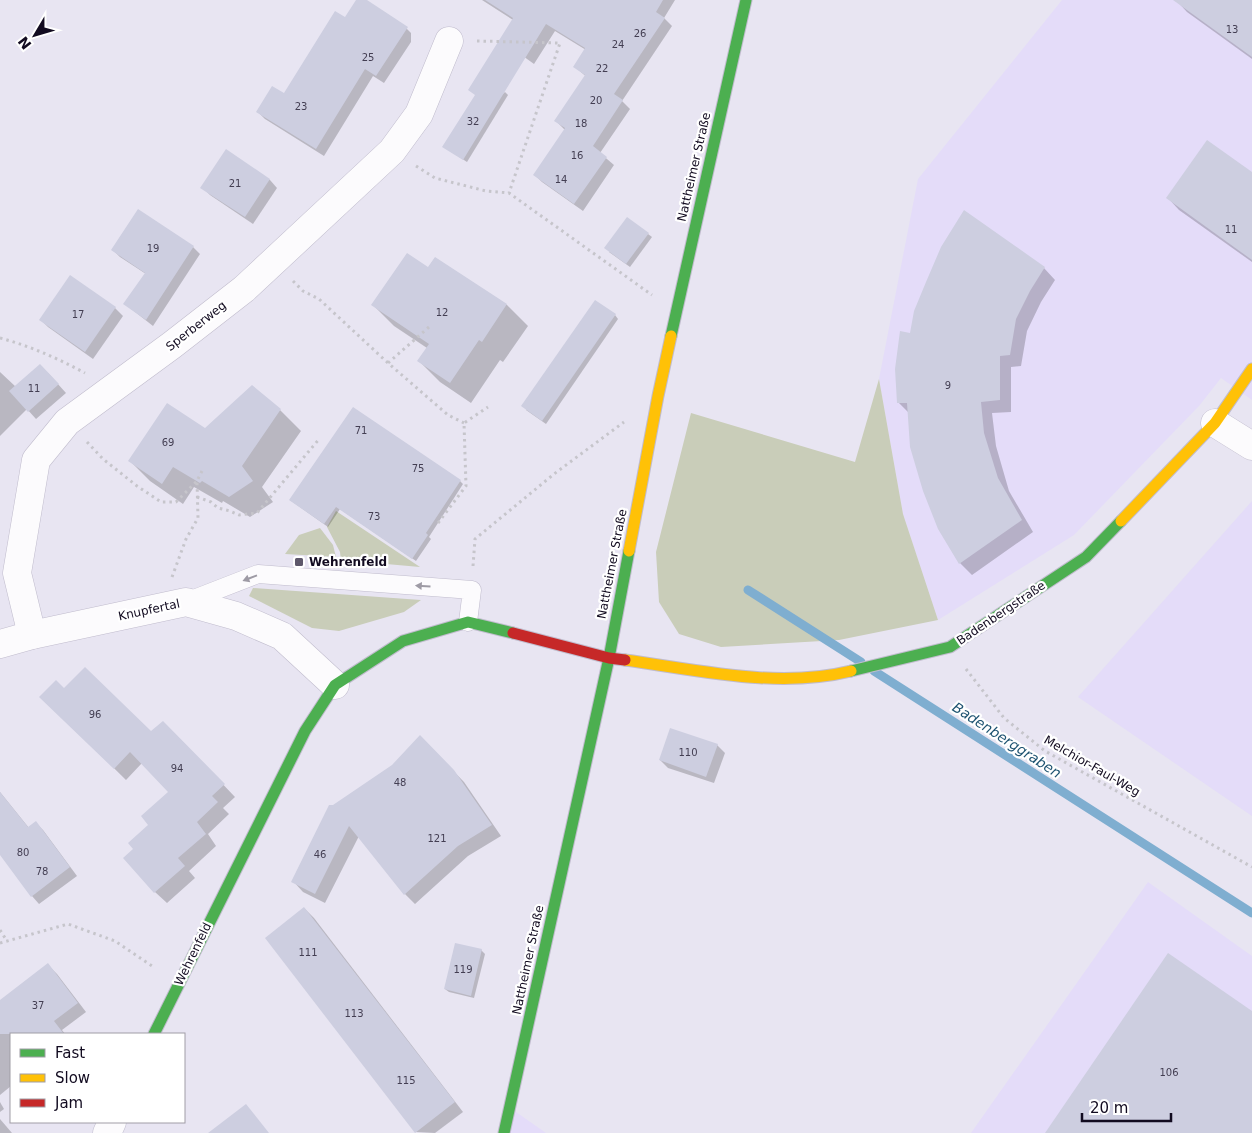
<svg xmlns="http://www.w3.org/2000/svg" width="1252" height="1133" font-family="'DejaVu Sans',sans-serif">
<style>
.built{fill:#e4dcf9}
.green{fill:#c9cdb9}
.shadow{fill:#0003}
.lines{fill:none;stroke-linecap:round;stroke-linejoin:round}
.stream{stroke:#7faed0;stroke-width:9}
.building{fill:#cdcee0}
.lane-casing{stroke:#c0bccd;stroke-width:19}
.street-casing{stroke:#c0bccd;stroke-width:29}
.fast-casing{stroke:#c0bccd;stroke-width:13}
.slow-casing{stroke:#c0bccd;stroke-width:13}
.jam-casing{stroke:#c0bccd;stroke-width:13}
.path{stroke:#c6c5cb;stroke-width:3;stroke-dasharray:2.5 4;stroke-linecap:butt}
.lane{stroke:#fcfbfd;stroke-width:18}
.street{stroke:#fcfbfd;stroke-width:28}
.fast{stroke:#4caf50;stroke-width:11}
.slow{stroke:#ffc107;stroke-width:11}
.jam{stroke:#c62828;stroke-width:11}
.oneway{fill:#9e9ba5}
.poi-dot{fill:#5d576a;stroke:#fff;stroke-width:2}
.labels{text-anchor:middle;dominant-baseline:central;stroke-width:4.5;stroke-linejoin:round;paint-order:stroke}
.number-label{font-size:10px;fill:#433e52}
.street-label{font-size:12px;fill:#120b20;stroke:#fff}
.poi-label{font-size:12px;font-weight:bold;fill:#120b20;stroke:#fff;text-anchor:start}
.water-label{font-size:14px;font-style:italic;fill:#1e5371;stroke:#fff}
</style>
<rect width="100%" height="100%" fill="#e8e5f2"/>
<g class="built">
<polygon points="1062,0 1252,0 1252,400 1221,378 1199,406 1074,535 938,620 903,514 879,379 918,179"/>
<polygon points="1252,501 1252,816 1078,697"/>
<polygon points="1148,882 1252,956 1252,1133 971,1133"/>
<polygon points="509,1107 546,1133 504,1133"/>
</g>
<g class="green">
<polygon points="879,379 903,514 938,620 839,640 721,647 679,634 659,602 656,552 691,413 855,462"/>
<polygon points="336,511 420,567 341,560 340,552 327,527"/>
<polygon points="320,528 333,545 336,557 285,554 299,535"/>
<polygon points="253,588 421,600 404,612 339,631 312,628 249,596"/>
</g>
<g class="shadow">
<polygon points="358,0 364,0 403,25 411,33 411,42 384,83 373,76 324,156 265,119 258,112 284,95 346,19"/>
<polygon points="482,0 675,0 664,18 672,26 622,101 630,109 600,153 614,165 583,211 542,182 535,175 565,130 556,121 589,79 575,67 586,50 555,31 534,64 509,46 513,20"/>
<polygon points="1176,0 1252,0 1252,59 1187,12"/>
<polygon points="505,92 508,95 467,162 444,147"/>
<polygon points="226,151 270,180 277,188 253,224 210,195 202,187"/>
<polygon points="1252,174 1252,262 1179,210 1168,198"/>
<polygon points="648,234 652,237 630,267 609,252"/>
<polygon points="193,247 200,254 153,326 125,304 146,274 120,257 113,250"/>
<polygon points="435,258 507,305 528,326 503,362 500,360 471,403 440,382 419,361 427,348 394,326 373,305 428,268"/>
<polygon points="1044,268 1055,280 1041,302 1027,331 1021,366 1011,367 1011,412 992,413 996,446 1009,491 1033,532 972,575 960,563 939,528 909,413 898,402 911,334"/>
<polygon points="70,277 115,308 123,316 93,359 48,327 41,320"/>
<polygon points="615,315 618,319 546,424 526,410"/>
<polygon points="0,372 16,387 48,373 66,393 36,419 27,409 0,436"/>
<polygon points="280,410 301,431 262,487 273,502 250,517 223,501 222,503 194,487 183,504 150,481 130,461 205,430"/>
<polygon points="460,481 463,484 429,537 431,539 416,561 340,509 328,527 290,500"/>
<polygon points="64,690 151,733 175,734 235,797 223,808 229,814 208,834 216,846 189,871 195,878 167,903 155,892 135,849 170,792 142,763 126,780 53,708"/>
<polygon points="420,737 464,782 501,836 468,856 415,904 405,894 359,836 325,903 303,892 293,881"/>
<polygon points="717,745 725,753 714,783 668,768 660,760"/>
<polygon points="0,792 29,828 36,823 43,830 77,876 39,904 32,896 0,852"/>
<polygon points="304,908 314,918 463,1112 435,1133 416,1132"/>
<polygon points="481,950 485,954 474,998 449,992 445,989"/>
<polygon points="48,965 57,974 86,1012 62,1030 65,1034 11,1034 11,1086 0,1095 0,1011"/>
<polygon points="0,1102 4,1109 0,1112"/>
<polygon points="0,1119 12,1133 0,1133"/>
</g>
<g class="lines">
<g class="stream">
<polyline points="748,590 861,662"/>
<polyline points="874,671 1252,913"/>
</g>
</g>
<g class="building">
<polygon points="356,0 367,0 408,27 376,76 365,69 316,149 256,112 272,86 284,93 335,11 345,17"/>
<polygon points="485,0 663,0 656,12 665,18 614,94 623,100 593,146 607,157 574,204 533,175 565,128 554,121 585,75 573,67 585,48 546,24 463,160 442,147 475,95 468,90 513,18"/>
<polygon points="1173,0 1252,0 1252,57"/>
<polygon points="1207,140 1252,172 1252,260 1166,198"/>
<polygon points="226,149 270,179 245,217 200,188"/>
<polygon points="138,209 194,246 146,320 123,304 145,273 111,250"/>
<polygon points="964,210 1045,267 1030,291 1016,319 1010,355 1000,356 1000,400 981,402 984,433 998,478 1022,520 959,564 938,529 923,491 910,447 907,403 897,403 895,369 900,331 910,333 914,311 926,282 941,247"/>
<polygon points="627,217 649,233 626,264 604,248"/>
<polygon points="407,253 428,267 435,257 507,304 482,342 479,340 450,383 417,361 429,344 371,305"/>
<polygon points="70,275 116,307 85,352 39,320"/>
<polygon points="595,300 616,314 542,421 521,406"/>
<polygon points="40,364 59,384 28,412 9,391"/>
<polygon points="252,385 281,409 242,466 253,481 229,497 202,481 200,483 173,467 162,484 128,461 167,403 205,428"/>
<polygon points="353,407 461,480 426,533 428,535 412,559 336,507 324,524 289,500"/>
<polygon points="85,667 151,731 163,721 225,784 212,796 218,802 197,822 206,834 178,858 185,866 154,893 123,858 133,849 128,843 148,825 141,816 168,792 130,752 114,769 39,697 56,680 64,688"/>
<polygon points="670,728 718,744 706,777 659,760"/>
<polygon points="420,735 454,770 492,825 458,846 404,895 349,826 315,894 291,882 329,805 333,805 392,765"/>
<polygon points="0,792 28,827 36,821 70,867 31,897 0,855"/>
<polygon points="304,907 455,1102 415,1133 265,938"/>
<polygon points="455,943 482,949 471,996 444,989"/>
<polygon points="1168,953 1252,1011 1252,1133 1045,1133"/>
<polygon points="48,963 78,1003 54,1021 64,1034 0,1034 0,1000"/>
<polygon points="246,1104 269,1133 208,1133"/>
</g>
<g class="lines">
<g class="lane-casing">
<polyline id="lane" points="186,602 258,574 472,590 468,622"/>
</g>
<g class="street-casing">
<g id="street">
<polyline points="1215,423 1252,446"/>
<polyline points="32,635 17,573 36,460 67,422 172,345 244,289 392,151 419,114 449,41"/>
<polyline points="0,644 32,635 186,602 236,616 282,636 335,685"/>
<polyline points="107,1133 112,1122"/>
</g>
</g>
<g class="fast-casing">
<g id="fast">
<polyline points="671,336 746,0"/>
<polyline points="851,671 950,647 1086,557 1121,521"/>
<polyline points="154,1034 305,731 335,685 403,641 468,622 513,633"/>
<polyline points="504,1133 609,658 629,551"/>
</g>
</g>
<g class="slow-casing">
<g id="slow">
<polyline points="1121,521 1215,423 1252,369"/>
<polyline points="629,551 658,396 671,336"/>
<path d="M625 660C699 670 778 689 851 671"/>
</g>
</g>
<g class="jam-casing">
<polyline id="jam" points="513,633 609,658 625,660"/>
</g>
<g class="path">
<polyline points="477,41 560,43 509,193"/>
<polyline points="416,166 435,178 486,191 509,193 652,295"/>
<polyline points="293,281 303,291 319,299 388,363"/>
<polyline points="429,327 388,363 448,415 464,423"/>
<path d="M0 338C30 346 57 358 85 373"/>
<polyline points="87,442 103,459 137,486 161,502 176,502 197,481"/>
<polyline points="197,497 211,502 218,508 230,511 239,515 257,513 320,438"/>
<polyline points="438,523 466,486 464,423 488,407"/>
<polyline points="473,566 475,539 554,474 624,422"/>
<polyline points="172,577 186,539 198,518 197,481 202,471"/>
<polyline points="966,669 1004,718 1045,751 1252,867"/>
<polyline points="0,930 7,941"/>
<polyline points="0,943 68,924 115,941 155,968"/>
</g>
<use href="#lane" class="lane"/>
<use href="#street" class="street"/>
<use href="#fast" class="fast"/>
<use href="#slow" class="slow"/>
<use href="#jam" class="jam"/>
</g>
<defs><path id="oneway-solid" d="M-6-.8H1V-3.2L6.5 0L1 3.2V.8H-6Z" transform="scale(1.25)"/></defs>
<g class="oneway">
<use href="#oneway-solid" transform="translate(250 578) rotate(159)"/>
<use href="#oneway-solid" transform="translate(423 586) rotate(-176)"/>
</g>
<rect class="poi-dot" x="294" y="557" width="10" height="10" rx="2.5"/>
<g class="labels">
<g class="number-label">
<text x="1232" y="29">13</text>
<text x="640" y="33">26</text>
<text x="618" y="44">24</text>
<text x="368" y="57">25</text>
<text x="602" y="68">22</text>
<text x="596" y="100">20</text>
<text x="301" y="106">23</text>
<text x="473" y="121">32</text>
<text x="581" y="123">18</text>
<text x="577" y="155">16</text>
<text x="561" y="179">14</text>
<text x="235" y="183">21</text>
<text x="1231" y="229">11</text>
<text x="153" y="248">19</text>
<text x="442" y="312">12</text>
<text x="78" y="314">17</text>
<text x="948" y="385">9</text>
<text x="34" y="388">11</text>
<text x="361" y="430">71</text>
<text x="168" y="442">69</text>
<text x="418" y="468">75</text>
<text x="374" y="516">73</text>
<text x="95" y="714">96</text>
<text x="688" y="752">110</text>
<text x="177" y="768">94</text>
<text x="400" y="782">48</text>
<text x="437" y="838">121</text>
<text x="23" y="852">80</text>
<text x="320" y="854">46</text>
<text x="42" y="871">78</text>
<text x="308" y="952">111</text>
<text x="463" y="969">119</text>
<text x="38" y="1005">37</text>
<text x="354" y="1013">113</text>
<text x="1169" y="1072">106</text>
<text x="406" y="1080">115</text>
</g>
<g class="street-label">
<text transform="translate(694 167) rotate(-77)">Nattheimer Straße</text>
<text transform="translate(196 326) rotate(-38)">Sperberweg</text>
<text transform="translate(612 564) rotate(-79)">Nattheimer Straße</text>
<text transform="translate(149 610) rotate(-12)">Knupfertal</text>
<text transform="translate(1001 613) rotate(-34)">Badenbergstraße</text>
<text transform="translate(1092 766) rotate(30)">Melchior-Faul-Weg</text>
<text transform="translate(193 954) rotate(-64)">Wehrenfeld</text>
<text transform="translate(528 960) rotate(-78)">Nattheimer Straße</text>
</g>
<g class="poi-label">
<text x="309" y="562">Wehrenfeld</text>
</g>
<g class="water-label">
<text transform="translate(1007 740) rotate(33)">Badenberggraben</text>
</g>
</g>
<rect x="10" y="1033" width="175" height="90" fill="#ffffff" stroke="#a09da6"/>
<rect x="20" y="1049" width="25" height="8" fill="#4caf50" stroke="#a09da6"/>
<text x="55" y="1058" font-size="15" fill="#120b20">Fast</text>
<rect x="20" y="1074" width="25" height="8" fill="#ffc107" stroke="#a09da6"/>
<text x="55" y="1083" font-size="15" fill="#120b20">Slow</text>
<rect x="20" y="1099" width="25" height="8" fill="#c62828" stroke="#a09da6"/>
<text x="55" y="1108" font-size="15" fill="#120b20">Jam</text>
<g transform="translate(35 35) rotate(232)" stroke="#ffffff" stroke-width="4" paint-order="stroke">
<path d="M0-4L9 19L0 12L-9 19Z" fill="#120b20"/>
<text y="-8" font-size="14" font-weight="bold" text-anchor="middle" fill="#120b20">N</text>
</g>
<path d="M1082 1113v8h89v-8" fill="none" stroke="#120b20" stroke-width="2.5"/>
<text x="1090" y="1113" font-size="15" fill="#120b20" stroke="#ffffff" stroke-width="4" paint-order="stroke">20 m</text>
</svg>
